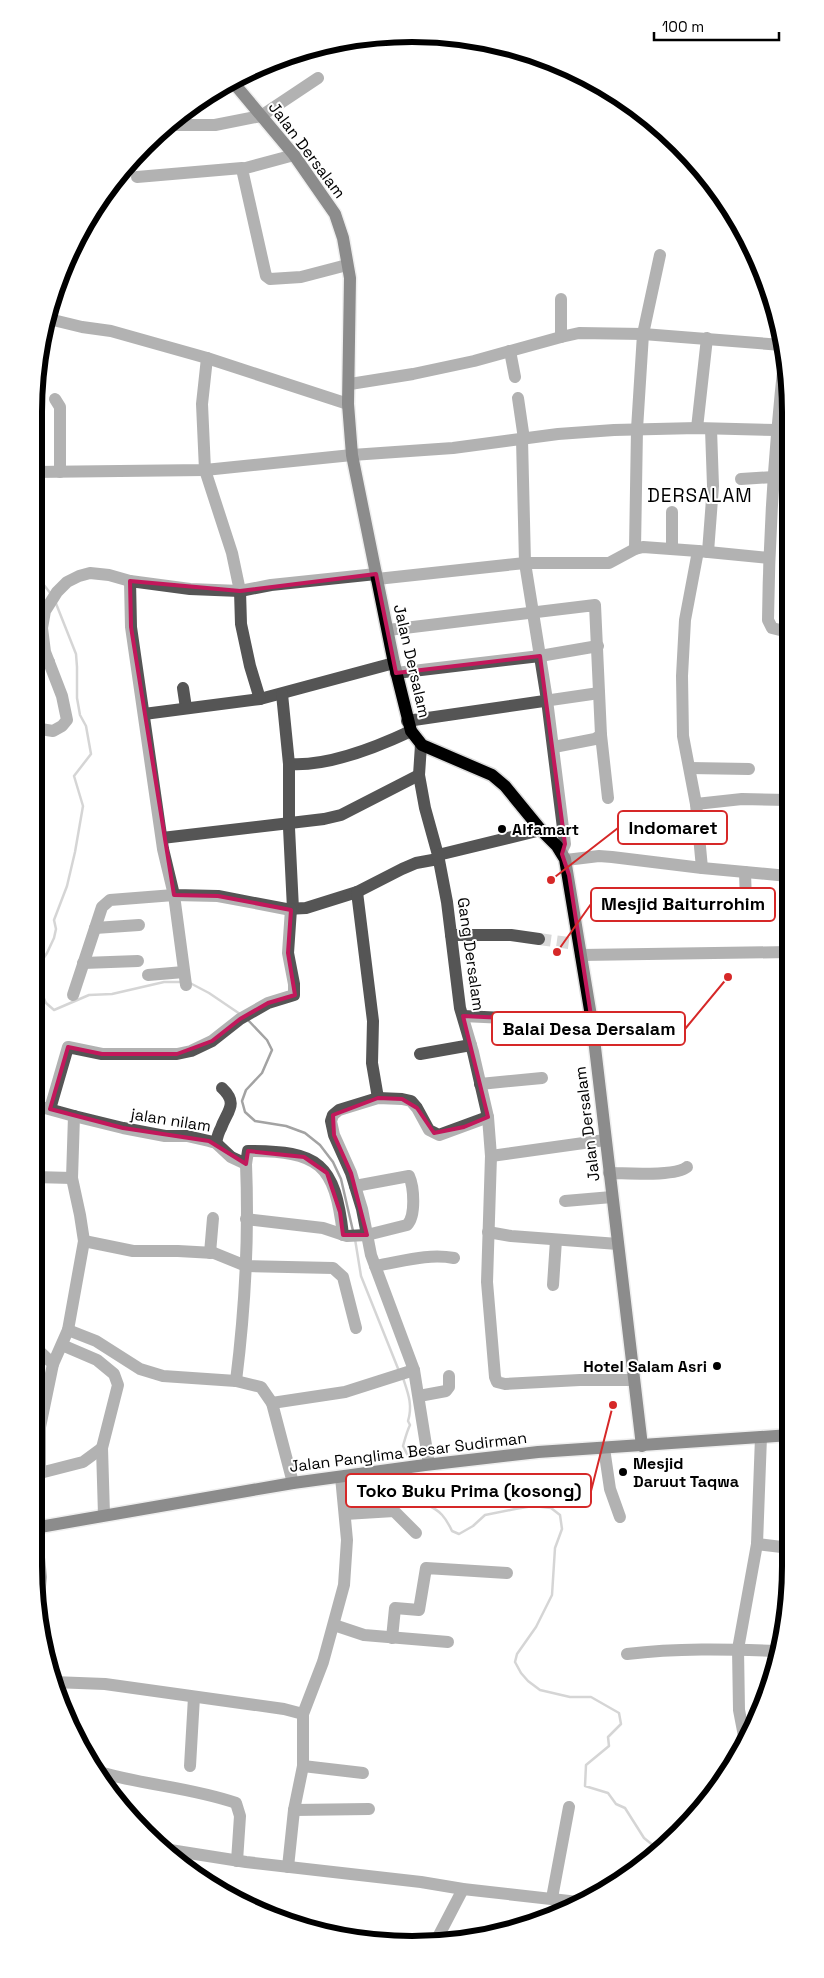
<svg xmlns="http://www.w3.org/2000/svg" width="824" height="1978" font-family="'Space Grotesk',sans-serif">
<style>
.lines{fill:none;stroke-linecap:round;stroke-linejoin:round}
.stream{stroke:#a3a3a3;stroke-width:2.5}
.minor-tunnel{stroke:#d9d9d9;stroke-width:12;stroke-dasharray:12 6;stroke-linecap:butt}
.major-casing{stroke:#dbdbdb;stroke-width:15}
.minor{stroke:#555;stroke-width:12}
.major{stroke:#000;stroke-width:12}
.marked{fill:none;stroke:#c2185b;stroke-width:4;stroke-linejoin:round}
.poi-dot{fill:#000;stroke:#fff;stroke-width:2}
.labels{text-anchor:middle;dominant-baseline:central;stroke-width:4;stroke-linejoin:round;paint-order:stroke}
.street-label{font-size:16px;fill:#000;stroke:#fff}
.poi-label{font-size:16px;font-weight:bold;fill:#000;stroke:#fff;text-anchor:start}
.quarter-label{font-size:19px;letter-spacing:1px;fill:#000;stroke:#fff}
.rim{fill:none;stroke:#000;stroke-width:6}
.leader{fill:none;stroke:#d62828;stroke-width:2}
.callout-dot{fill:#d62828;stroke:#fff;stroke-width:2}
.callout{fill:#fff;stroke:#d62828;stroke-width:2}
.callout-label{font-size:18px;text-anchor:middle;font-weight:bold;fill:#000}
</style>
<rect width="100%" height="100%" fill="#fff"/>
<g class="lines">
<g class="stream">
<polyline points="34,576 40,580 51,594"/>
<polyline points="55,601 76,654 77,667 77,698 80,715 86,726 91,754 74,776 83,806 75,852 67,886 54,920 56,929 54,938 47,953 39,965 38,979 41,992 46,1003 54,1010 89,995 112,994 164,982 182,982"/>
<polyline points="190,983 209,993 240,1014"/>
<polyline points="247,1019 267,1040 272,1050 262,1073 246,1090 242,1101 245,1112 255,1121 286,1126 305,1133 320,1145 333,1162 341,1179 353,1231"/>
<polyline points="355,1239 361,1276 399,1371"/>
<path d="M403 1378C408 1393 413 1405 408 1421L410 1425C407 1431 405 1439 403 1446L412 1464"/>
<path d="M416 1471 425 1491 427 1505C440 1510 446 1518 452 1531L459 1534 473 1526 485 1515 515 1509 533 1506 551 1508 560 1515 562 1529 555 1548 552 1595 536 1627 517 1654 515 1662 521 1673 528 1681 540 1690 570 1697H591L619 1713 621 1724 608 1737 609 1746 586 1765 585 1786 608 1793 616 1804 625 1808 644 1838 659 1850V1852"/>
</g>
<polyline class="minor-tunnel" points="539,939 576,944"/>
<g class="major-casing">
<g id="major">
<polyline points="232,81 294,155 335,214 343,238 350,278 348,404 352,455 394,663 411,731 422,745 492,775 505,786 541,830 557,846 565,859 592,1022 642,1446"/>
<polyline points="34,1528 293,1483 425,1465 538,1452 790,1435"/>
</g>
</g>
<g class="minor">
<polyline points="167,125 215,125 261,116 318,78"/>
<polyline points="294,155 242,169 266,276 270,279 301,277 347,265"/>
<polyline points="137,177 242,168"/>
<polyline points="49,319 82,327 111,331 207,358 348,404"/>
<polyline points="561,337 561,299"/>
<polyline points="510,351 515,377"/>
<path d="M785 353C775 442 769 531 768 620L772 628 788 632"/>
<polyline points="207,358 202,404 205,470 232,553 240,591 241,624 250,666 260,699 394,663"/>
<polyline points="350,384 413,374 474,361 561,337 579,333 643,334 782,345"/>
<polyline points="518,398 524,439"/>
<polyline points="55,399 60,407 60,472"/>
<polyline points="697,428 707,338"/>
<polyline points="522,439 525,563 547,700 565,844 561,852"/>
<polyline points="34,472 205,470 352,455 453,448 558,434 614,430 697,428 776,430"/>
<polyline points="741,479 774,477"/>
<polyline points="635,549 637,429 643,334 660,255"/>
<polyline points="672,549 672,512"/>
<polyline points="698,551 685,620 682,676 683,736 696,804 702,868"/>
<polyline points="708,552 713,486 711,429"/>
<polyline points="377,579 525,563 609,563 635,549 643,547 698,551 769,558"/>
<polyline points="130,581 131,627 163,849 174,895 218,896 286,909 306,908 357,892 402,869 416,863 438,859"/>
<polyline points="388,630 595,605 601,735 595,739 554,747"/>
<polyline points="34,663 49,662"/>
<polyline points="396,673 540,656 598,646"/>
<polyline points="183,688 186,708"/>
<path d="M282 694 289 764C328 767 377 747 411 731"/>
<polyline points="144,714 260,699"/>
<polyline points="407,721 599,693"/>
<polyline points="34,728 53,731 62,726 67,720 62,696 45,652 42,628 45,611 57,592 67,582 79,576 90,573 109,575 130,581 190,589 240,591 271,585 376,574"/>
<polyline points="601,735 608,798"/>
<polyline points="421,745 419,775 425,808 438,855 447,902 460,1008 473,1052 488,1117 491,1156 487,1282 495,1377 497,1382 505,1384 580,1380 634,1380"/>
<polyline points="289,764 289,828 293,909"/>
<polyline points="690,768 749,769"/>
<polyline points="696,804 742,799 788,800"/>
<polyline points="162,838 324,819 341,815 419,775"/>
<polyline points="438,855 541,830"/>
<polyline points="566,860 599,856 612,857 702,868 788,876"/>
<polyline points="745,872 746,903"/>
<polyline points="357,892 373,1021 372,1063 378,1098"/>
<polyline points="95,928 139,925"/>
<polyline points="451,935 511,935 539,939"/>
<polyline points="581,955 789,952"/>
<polyline points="83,963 138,961"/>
<polyline points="148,975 184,972"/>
<polyline points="73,995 102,907 110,900 174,895 186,985"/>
<polyline points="463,1016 592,1022"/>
<polyline points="420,1054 471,1045"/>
<polyline points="480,1084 542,1078"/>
<polyline points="34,1105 74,1116 72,1178 80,1215 84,1241 68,1330"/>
<polyline points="50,1109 68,1047 102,1054 177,1054 191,1051 212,1041 240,1019 268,1003 294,995 294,984 288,953 291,909"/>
<path d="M74 1116 123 1128 165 1136H187L209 1141 216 1143 231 1157 246 1164 248 1151C319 1151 335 1163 343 1235"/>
<path d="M216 1143C217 1138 218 1133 221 1128 227 1111 239 1104 222 1088"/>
<polyline points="491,1156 605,1140"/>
<path d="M609 1173C627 1173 675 1177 687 1167"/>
<polyline points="34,1177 72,1178"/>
<polyline points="565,1201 612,1197"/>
<path d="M246 1219 323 1228 347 1236 367 1235 407 1225C416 1216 414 1187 409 1176L355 1186"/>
<polyline points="488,1232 511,1236 618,1244"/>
<polyline points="84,1241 133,1251 178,1251 214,1253 246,1266 333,1268 343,1277 356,1328"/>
<polyline points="210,1253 213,1218"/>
<path d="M375 1266C401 1262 427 1253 454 1258"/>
<polyline points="553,1285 556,1240"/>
<polyline points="62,1345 97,1360 114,1374 118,1385 102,1448 104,1515"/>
<polyline points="34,1346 53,1364 40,1427 40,1473 35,1494 36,1528 41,1577 39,1596"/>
<polyline points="53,1364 68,1330 96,1341 140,1369 163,1376 236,1381 261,1387 272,1403 293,1483"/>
<path d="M236 1381C245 1309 249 1236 246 1164"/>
<polyline points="419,1396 446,1391 449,1387 449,1376"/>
<polyline points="272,1403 345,1392 414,1370"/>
<polyline points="604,1448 610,1489 620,1517"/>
<polyline points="429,1464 414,1370 371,1255 362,1209 351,1173 334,1135 331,1121 333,1115 339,1110 378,1098 402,1099 411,1101 417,1108 429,1130 439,1135 488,1117"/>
<polyline points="40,1473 83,1462 102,1448"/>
<polyline points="345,1514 394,1511 416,1533"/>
<polyline points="757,1544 790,1548"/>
<polyline points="334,1625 364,1635 448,1642"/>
<polyline points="392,1638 395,1608 419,1610 426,1568 507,1573"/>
<path d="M627 1654C677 1648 726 1649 776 1651"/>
<polyline points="53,1682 105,1684 284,1709 303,1714"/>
<polyline points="744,1736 739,1710 738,1649 757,1544 761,1437"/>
<polyline points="190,1766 194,1697"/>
<polyline points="303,1766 363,1773"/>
<path d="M96 1771C141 1785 190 1787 236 1803L240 1816 237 1861"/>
<polyline points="294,1810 369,1809"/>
<polyline points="170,1850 246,1862 421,1882 463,1889 578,1902"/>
<polyline points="288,1867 294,1810 303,1766 303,1714 323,1662 344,1585 347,1540 341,1477"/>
<polyline points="552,1898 569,1807"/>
<polyline points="437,1939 463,1889"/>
</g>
<use href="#major" class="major"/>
</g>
<path d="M0 0H824V1978H0ZM376 574 396 673 540 656 565 844 562 854 569 875 592 1022 463 1016 488 1117 464 1127 434 1133 417 1108 402 1099 378 1098 333 1115 334 1135 351 1173 367 1235H343L340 1212 327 1173 304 1157 248 1151 246 1164 209 1141 123 1128 50 1109 68 1047 102 1054H177L212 1041 240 1019 268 1003 295 995 288 953 291 910 218 896 174 895 131 627 130 581 240 591Z" fill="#fff" fill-opacity=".55" fill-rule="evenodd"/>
<path class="marked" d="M376 574 396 673 540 656 565 844 562 854 569 875 592 1022 463 1016 488 1117 464 1127 434 1133 417 1108 402 1099 378 1098 333 1115 334 1135 351 1173 367 1235H343L340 1212 327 1173 304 1157 248 1151 246 1164 209 1141 123 1128 50 1109 68 1047 102 1054H177L212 1041 240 1019 268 1003 295 995 288 953 291 910 218 896 174 895 131 627 130 581 240 591Z"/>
<g class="poi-dot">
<circle cx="502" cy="829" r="5"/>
<circle cx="717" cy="1366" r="5"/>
<circle cx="623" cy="1472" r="5"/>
</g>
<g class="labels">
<g class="street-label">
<text transform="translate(307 150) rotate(53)">Jalan Dersalam</text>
<text transform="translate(412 661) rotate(77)">Jalan Dersalam</text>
<text transform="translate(471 954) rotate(82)">Gang Dersalam</text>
<text transform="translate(171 1120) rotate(9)">jalan nilam</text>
<text transform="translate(587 1124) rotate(-97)">Jalan Dersalam</text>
<text transform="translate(408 1452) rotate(-7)">Jalan Panglima Besar Sudirman</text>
</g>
<g class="poi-label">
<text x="512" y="829">Alfamart</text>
<text x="707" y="1366" text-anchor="end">Hotel Salam Asri</text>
<text x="633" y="1463">Mesjid<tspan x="633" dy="18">Daruut Taqwa</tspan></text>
</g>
<g class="quarter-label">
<text x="700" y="495">DERSALAM</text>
</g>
</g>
<path d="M0 0H824V1978H0ZM412 42H412A370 370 0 0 1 782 412V1566A370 370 0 0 1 412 1936H412A370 370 0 0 1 42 1566V412A370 370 0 0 1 412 42Z" fill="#fff" fill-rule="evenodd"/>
<path class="rim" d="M412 42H412A370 370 0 0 1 782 412V1566A370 370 0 0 1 412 1936H412A370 370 0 0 1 42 1566V412A370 370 0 0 1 412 42Z"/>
<path class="leader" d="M551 880L618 828M557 952L591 904M728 977L685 1029M613 1405L591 1491"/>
<g class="callout-dot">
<circle cx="551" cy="880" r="5"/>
<circle cx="557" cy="952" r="5"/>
<circle cx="728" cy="977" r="5"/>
<circle cx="613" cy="1405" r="5"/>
</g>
<g class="callout">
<rect x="618" y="811" width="109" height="33" rx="5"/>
<rect x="591" y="888" width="184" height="33" rx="5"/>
<rect x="492" y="1012" width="193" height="33" rx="5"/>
<rect x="346" y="1474" width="245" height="33" rx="5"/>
</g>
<g class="callout-label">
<text x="673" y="834">Indomaret</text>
<text x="683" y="910">Mesjid Baiturrohim</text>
<text x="589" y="1035">Balai Desa Dersalam</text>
<text x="469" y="1497">Toko Buku Prima (kosong)</text>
</g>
<path d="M654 32v8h125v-8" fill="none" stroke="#000000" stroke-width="2.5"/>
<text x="662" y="32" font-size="15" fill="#000000" stroke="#ffffff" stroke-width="4" paint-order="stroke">100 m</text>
</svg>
